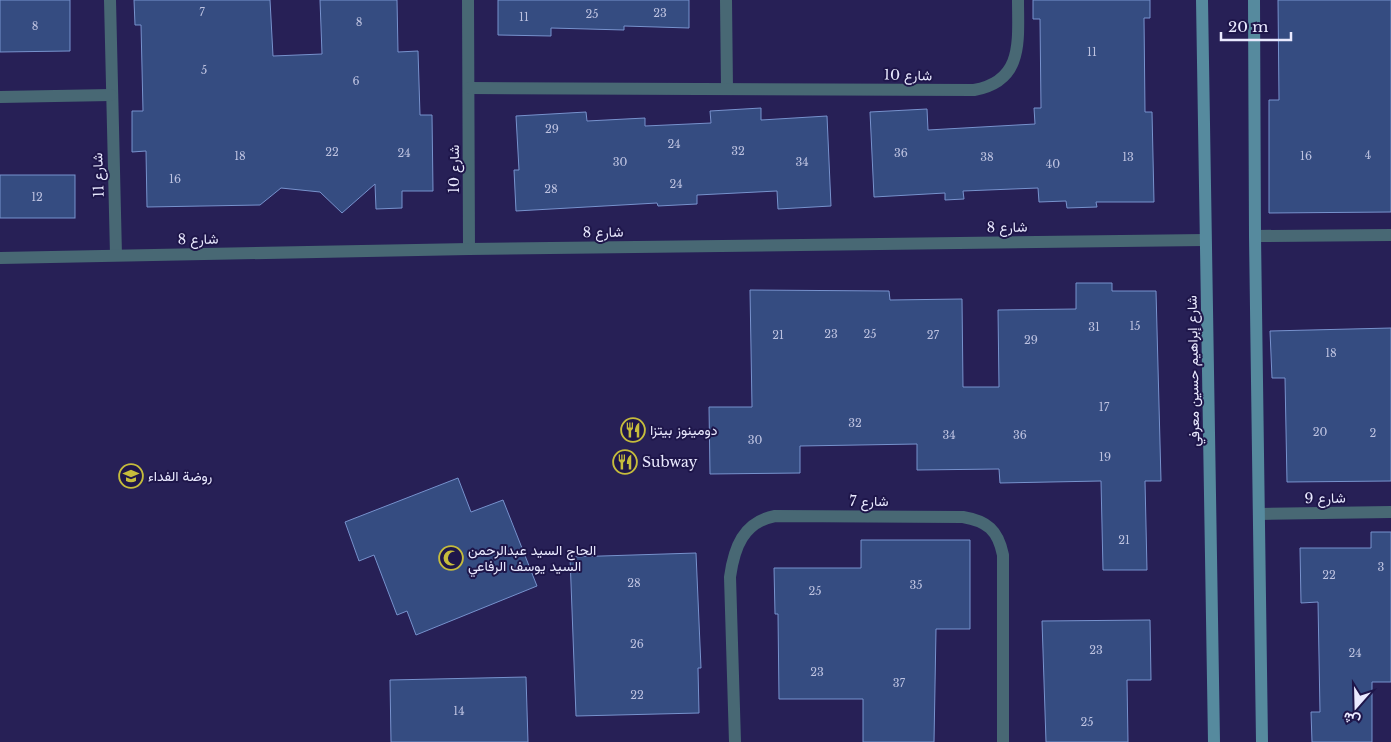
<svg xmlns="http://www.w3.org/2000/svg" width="1391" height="742" font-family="'Libre Baskerville',Vazirmatn,serif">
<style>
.building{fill:#354c81;stroke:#7792cd}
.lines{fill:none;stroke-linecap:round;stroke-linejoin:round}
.street{stroke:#486874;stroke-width:12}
.secondary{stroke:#568a9e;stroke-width:12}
.labels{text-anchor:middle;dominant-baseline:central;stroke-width:4;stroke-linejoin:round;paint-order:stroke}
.number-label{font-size:11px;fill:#bdc2e0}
.street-label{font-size:14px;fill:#eaeaff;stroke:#1e164a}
.poi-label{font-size:14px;fill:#eaeaff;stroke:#1e164a;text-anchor:start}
</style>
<rect width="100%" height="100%" fill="#272056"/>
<g class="building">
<polygon points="0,0 70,0 70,51 0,52"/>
<polygon points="134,0 270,0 273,56 322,54 320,0 397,0 398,52 418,51 420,115 432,115 433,191 402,191 402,208 376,209 375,184 342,213 320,192 281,188 260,205 147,207 146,151 132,152 132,111 143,111 141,25 135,25"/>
<polygon points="498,0 689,0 689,28 624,26 624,30 551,28 551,36 498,35"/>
<polygon points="1033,0 1150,0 1150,18 1144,18 1145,112 1152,112 1154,202 1096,202 1097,207 1067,208 1066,201 1039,202 1038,188 963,191 964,199 945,200 945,193 874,197 870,112 927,109 928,130 1035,124 1034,108 1041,108 1040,19 1033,19"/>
<polygon points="1278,0 1391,0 1391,212 1269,213 1269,100 1279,100"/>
<polygon points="761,108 761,120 827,116 831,206 778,209 777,191 697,195 697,204 658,206 657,203 516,211 514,170 519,170 516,116 586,112 587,121 645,118 645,126 711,123 710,111"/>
<rect x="0" y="175" width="75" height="43"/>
<polygon points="1076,283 1112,283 1112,291 1156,291 1161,481 1145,481 1147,570 1103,570 1101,481 1000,483 999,469 917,470 917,444 800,446 800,473 710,474 709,407 752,407 750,290 889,291 890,300 962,299 963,387 999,387 998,310 1076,309"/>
<polygon points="1391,328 1391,481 1287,482 1285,378 1272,378 1270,331"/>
<polygon points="458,478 471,512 503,500 537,586 416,635 407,611 397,615 374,555 359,561 345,522"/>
<polygon points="1371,532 1391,532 1391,682 1372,682 1372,742 1312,742 1311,712 1320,712 1318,602 1301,603 1300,548 1371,548"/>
<polygon points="861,540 970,540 970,629 936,629 934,742 863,742 863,699 779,699 778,614 775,614 774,568 861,568"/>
<polygon points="696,553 701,668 698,668 699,713 576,716 570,557"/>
<polygon points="1150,620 1151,680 1127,680 1128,742 1046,742 1042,621"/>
<polygon points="526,677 528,742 391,742 390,680"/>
</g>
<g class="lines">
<g class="street">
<polyline points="110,0 116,255"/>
<polyline points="468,0 469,249"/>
<polyline points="726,0 727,88"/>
<path d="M469 88 974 90C1024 81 1018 41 1018 0"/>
<polyline points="0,97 111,95"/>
<polyline points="1255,236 1391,235"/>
<polyline points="0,258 469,249 1205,240"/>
<polyline points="1259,514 1391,512"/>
<path d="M735 742 730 577C734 548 743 522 775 516L963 517C987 521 998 530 1003 555V742"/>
</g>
<g class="secondary">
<polyline points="1202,0 1214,742"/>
<polyline points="1254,0 1255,236 1262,742"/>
</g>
</g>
<defs>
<g id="restaurant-ring" transform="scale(1.25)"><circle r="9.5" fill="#1e164a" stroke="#c6bc3c" stroke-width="1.5"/><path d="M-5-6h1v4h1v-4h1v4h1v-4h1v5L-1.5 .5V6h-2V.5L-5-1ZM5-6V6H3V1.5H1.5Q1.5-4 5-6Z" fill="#c6bc3c"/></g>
<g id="school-ring" transform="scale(1.25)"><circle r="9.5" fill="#1e164a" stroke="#c6bc3c" stroke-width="1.5"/><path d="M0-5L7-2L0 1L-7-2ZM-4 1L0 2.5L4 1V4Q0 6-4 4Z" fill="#c6bc3c"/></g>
<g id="mosque-ring" transform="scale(1.25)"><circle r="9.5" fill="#1e164a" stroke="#c6bc3c" stroke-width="1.5"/><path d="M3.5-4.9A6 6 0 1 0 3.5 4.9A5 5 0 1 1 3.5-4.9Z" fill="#c6bc3c"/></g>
</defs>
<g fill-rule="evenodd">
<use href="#restaurant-ring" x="633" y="430"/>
<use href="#restaurant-ring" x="625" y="462"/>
<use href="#school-ring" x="131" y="476"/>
<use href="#mosque-ring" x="451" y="558"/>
</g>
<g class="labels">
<g class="number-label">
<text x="202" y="12">7</text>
<text x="660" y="13">23</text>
<text x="592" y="14">25</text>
<text x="524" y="17">11</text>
<text x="359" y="22">8</text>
<text x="35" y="26">8</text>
<text x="1092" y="52">11</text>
<text x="204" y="70">5</text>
<text x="356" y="81">6</text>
<text x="552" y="129">29</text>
<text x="674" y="144">24</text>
<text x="738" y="151">32</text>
<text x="332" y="152">22</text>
<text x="404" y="153">24</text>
<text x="901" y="153">36</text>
<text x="1368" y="155">4</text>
<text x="240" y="156">18</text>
<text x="1306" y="156">16</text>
<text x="987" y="157">38</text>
<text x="1128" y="157">13</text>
<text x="620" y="162">30</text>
<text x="802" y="162">34</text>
<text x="1053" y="164">40</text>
<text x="175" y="179">16</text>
<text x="676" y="184">24</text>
<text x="551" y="189">28</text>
<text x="37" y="197">12</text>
<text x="1135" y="326">15</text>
<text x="1094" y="327">31</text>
<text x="831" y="334">23</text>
<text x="870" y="334">25</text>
<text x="778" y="335">21</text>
<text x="933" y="335">27</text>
<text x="1031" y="340">29</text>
<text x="1331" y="353">18</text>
<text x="1104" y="407">17</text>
<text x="855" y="423">32</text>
<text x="1320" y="432">20</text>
<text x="1373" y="433">2</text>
<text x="949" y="435">34</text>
<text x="1020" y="435">36</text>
<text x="755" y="440">30</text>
<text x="1105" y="457">19</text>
<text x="1124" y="540">21</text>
<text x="1381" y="567">3</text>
<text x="1329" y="575">22</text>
<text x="634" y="583">28</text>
<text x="916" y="585">35</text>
<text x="815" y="591">25</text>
<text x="637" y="644">26</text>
<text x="1096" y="650">23</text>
<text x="1355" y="653">24</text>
<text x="817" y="672">23</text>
<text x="899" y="683">37</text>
<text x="637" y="695">22</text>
<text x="459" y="711">14</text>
<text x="1087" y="722">25</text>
</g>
<g class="street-label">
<text transform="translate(908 75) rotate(1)">شارع 10</text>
<text transform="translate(454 169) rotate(-90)">شارع 10</text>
<text transform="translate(98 175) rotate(-92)">شارع 11</text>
<text transform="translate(1007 227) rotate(-1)">شارع 8</text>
<text transform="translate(603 232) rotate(-1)">شارع 8</text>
<text transform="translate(198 239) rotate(-1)">شارع 8</text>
<text transform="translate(1193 371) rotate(-91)">شارع إبراهيم حسين معرفي</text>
<text transform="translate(1325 498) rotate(-1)">شارع 9</text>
<text x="869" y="501">شارع 7</text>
</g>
<g class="poi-label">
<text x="650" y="430">دومينوز بيتزا</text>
<text x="642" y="462">Subway</text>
<text x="148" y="476">روضة الفداء</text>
<text x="468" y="550">الحاج السيد عبدالرحمن<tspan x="468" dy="16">السيد يوسف الرفاعي</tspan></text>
</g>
</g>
<g transform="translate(1356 707) rotate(200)" stroke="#1e164a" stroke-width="4" paint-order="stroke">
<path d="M0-4L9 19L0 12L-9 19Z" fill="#eaeaff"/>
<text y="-8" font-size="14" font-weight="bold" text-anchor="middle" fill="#eaeaff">ش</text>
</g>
<path d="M1221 32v8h70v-8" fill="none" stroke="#eaeaff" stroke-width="2.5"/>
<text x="1228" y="32" font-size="15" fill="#eaeaff" stroke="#1e164a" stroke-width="4" paint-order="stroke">20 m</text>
</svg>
